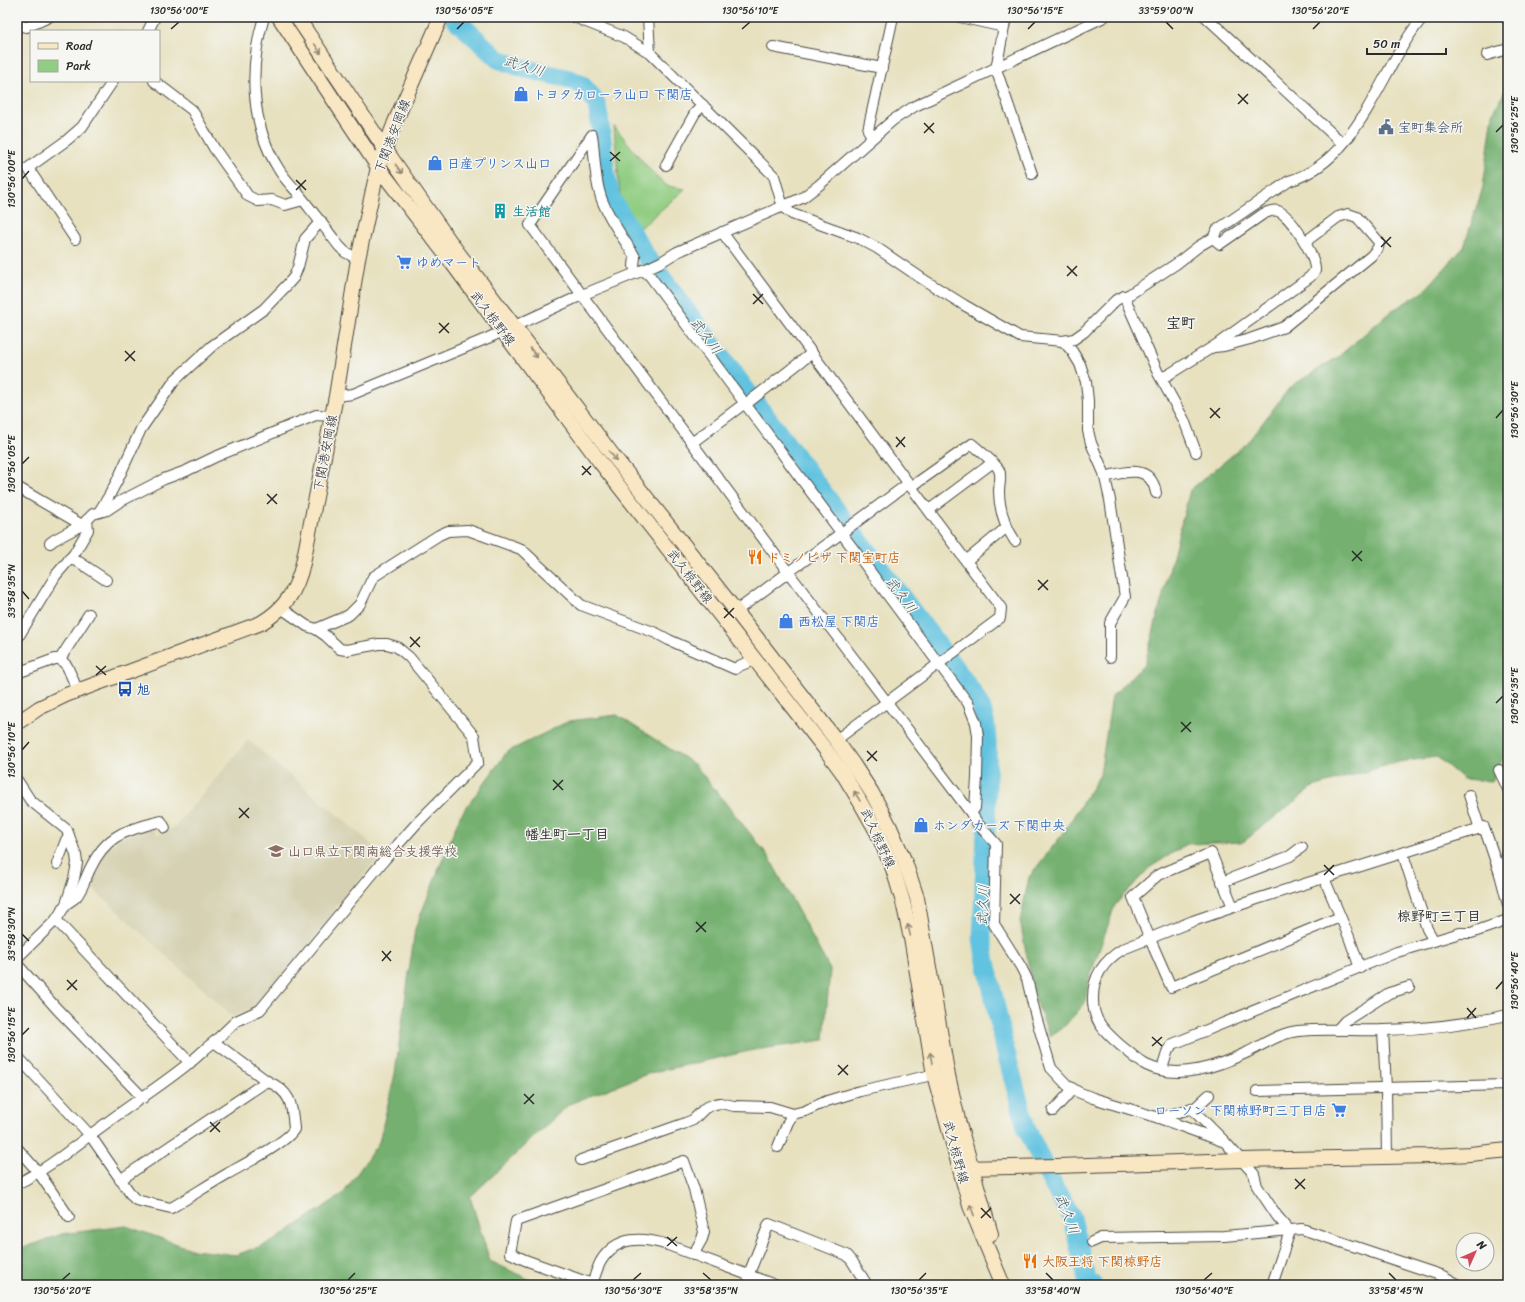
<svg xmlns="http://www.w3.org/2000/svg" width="1525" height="1302" font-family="Sriracha,'Klee One',sans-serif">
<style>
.built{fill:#d5d1b2}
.green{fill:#91cd82;stroke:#5e7c56}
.forest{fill:#74b070;stroke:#506e4e}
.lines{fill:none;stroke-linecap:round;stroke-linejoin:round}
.river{stroke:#62c3e0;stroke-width:19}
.street-casing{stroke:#474641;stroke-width:12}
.secondary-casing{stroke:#474641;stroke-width:16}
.street{stroke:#fff;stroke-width:10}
.secondary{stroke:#f9e7c3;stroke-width:14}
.oneway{stroke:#928977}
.ticks{fill:none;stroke:#2b2b2b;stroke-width:1.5}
.labels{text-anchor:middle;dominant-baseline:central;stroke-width:3;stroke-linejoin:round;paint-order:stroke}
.shop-label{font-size:13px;font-weight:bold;fill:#366cbe;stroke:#f6f6f2;text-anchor:start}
.service-label{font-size:13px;font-weight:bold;fill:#4e5e75;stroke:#f6f6f2;text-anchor:start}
.street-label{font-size:13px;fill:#2b2b2b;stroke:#f6f6f2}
.culture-label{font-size:13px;font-weight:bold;fill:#0d838f;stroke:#f6f6f2;text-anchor:start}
.food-label{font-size:13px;font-weight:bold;fill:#c56008;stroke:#f6f6f2;text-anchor:start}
.transit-label{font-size:13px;font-weight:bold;fill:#164399;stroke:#f6f6f2;text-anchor:start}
.education-label{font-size:13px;font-weight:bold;fill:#785e54;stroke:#f6f6f2;text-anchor:start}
.water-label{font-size:14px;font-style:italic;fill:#3c5961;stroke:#f6f6f2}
.neighbourhood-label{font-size:14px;font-weight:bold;fill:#2b2b2b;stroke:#f6f6f2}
.quarter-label{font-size:15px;font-weight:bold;fill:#2b2b2b;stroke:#f6f6f2}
.neatline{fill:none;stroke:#2b2b2b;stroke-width:1.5}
.ticks-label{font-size:10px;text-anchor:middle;fill:#2b2b2b}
</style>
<rect width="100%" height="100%" fill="#f6f6f2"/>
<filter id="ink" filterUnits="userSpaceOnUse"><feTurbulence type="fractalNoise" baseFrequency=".025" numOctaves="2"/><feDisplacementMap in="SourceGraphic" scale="8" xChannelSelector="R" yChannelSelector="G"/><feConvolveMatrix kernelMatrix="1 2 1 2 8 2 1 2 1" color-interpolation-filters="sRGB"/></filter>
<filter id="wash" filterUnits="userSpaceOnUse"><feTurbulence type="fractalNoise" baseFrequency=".012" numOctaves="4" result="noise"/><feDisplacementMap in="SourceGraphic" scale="16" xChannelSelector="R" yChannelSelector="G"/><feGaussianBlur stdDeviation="0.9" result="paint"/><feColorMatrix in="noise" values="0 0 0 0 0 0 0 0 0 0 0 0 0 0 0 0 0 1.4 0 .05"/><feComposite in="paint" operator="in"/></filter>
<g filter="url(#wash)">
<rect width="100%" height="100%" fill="#e7e1bf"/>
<polygon class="built" points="248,740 367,840 372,845 377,854 376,861 335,908 336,911 257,1006 233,1017 88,884 104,850 120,838 147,828 155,830 157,835 175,827"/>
<polygon class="green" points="614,126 649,169 667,186 685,189 638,230 620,197"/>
<g class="forest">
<polygon points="1508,85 1508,757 1503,758 1492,781 1463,779 1437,757 1398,762 1313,787 1243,842 1187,844 1149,868 1115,905 1088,982 1085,1003 1063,1028 1050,1037 1035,999 1020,921 1029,877 1061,836 1100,775 1112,696 1145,664 1190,490 1247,443 1290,387 1338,357 1390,312 1424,291 1464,247 1483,187 1493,114"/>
<polygon points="617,715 695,765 769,857 830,970 824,1040 754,1050 650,1073 569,1104 470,1197 490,1261 541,1285 17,1285 17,1250 62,1234 126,1226 194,1250 236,1255 272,1242 343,1194 379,1142 395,1074 415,929 460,816 507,752 569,721"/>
</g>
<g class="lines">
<path class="river" d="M453 17 498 59 526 69 570 79 582 85 590 94 597 105 600 123 606 175 611 198 648 259 967 684C974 694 981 705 984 716 989 740 987 765 987 789 986 839 984 889 982 938L985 957 1005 1049 1026 1127 1051 1181 1072 1218 1087 1279 1093 1285"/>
</g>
</g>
<g filter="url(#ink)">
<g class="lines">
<g class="street-casing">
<g id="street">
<path d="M264 17C249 66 250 123 278 168 283 177 291 185 297 192 311 210 325 227 339 246L345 252 358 259"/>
<path d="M574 17 624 37 650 53 774 176 783 207 792 214 858 238 877 248 921 278 964 305 1020 337 1063 341 1074 339 1084 332 1116 300 1130 294 1176 264 1199 246 1213 238 1217 230 1289 181C1360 160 1380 68 1423 17"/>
<polyline points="648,17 650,53"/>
<polyline points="960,17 1004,27"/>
<polyline points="1006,17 996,69 1032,174"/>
<polyline points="1206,17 1342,143"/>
<polyline points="1507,17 1508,21"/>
<polyline points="17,25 27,27 49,17"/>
<polyline points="148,31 155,17"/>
<polyline points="773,47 882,68"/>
<polyline points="1487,55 1508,49"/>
<polyline points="154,81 192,110 214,148 248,196 258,201 272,200 285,205 303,200"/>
<polyline points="873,137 868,130 893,17"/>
<polyline points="666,165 695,113 703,105"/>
<polyline points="722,232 1001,608 1000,618 836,740"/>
<polyline points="75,239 28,168 67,140 82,127 113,81"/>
<polyline points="643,270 650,276 968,703 976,723 978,736 977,778 975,808 971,813"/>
<path d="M636 273 634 266 635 257C624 239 605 213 600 194 594 175 595 154 592 135L530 225 788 572 971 813 978 824 996 844 994 924 1021 967 1027 979 1036 1017 1051 1068 1067 1085 1078 1092 1093 1098 1159 1118 1225 1142 1254 1174 1257 1186 1277 1216 1290 1231"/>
<polyline points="1124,296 1158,373 1184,420 1196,452"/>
<polyline points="1063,341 1072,351 1080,364 1086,382 1088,401 1088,431 1091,443 1104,473 1110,500 1125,597 1110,623 1110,657"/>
<polyline points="1214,347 1224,346 1250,339 1284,327 1371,256 1378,248 1379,242 1357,217 1348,214 1338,217 1305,242"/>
<path d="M1162 377 1168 375 1216 345 1310 277 1315 271C1316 256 1291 216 1278 211 1272 209 1268 212 1263 214L1220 244 1213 238"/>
<polyline points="336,396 353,394 488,338 582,295 646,269 661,262 677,252 802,198 818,186 893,120 915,106 1104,17"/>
<polyline points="746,404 812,353"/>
<polyline points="693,442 745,403"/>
<path d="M1105 477C1126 471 1151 464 1156 493"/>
<polyline points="17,487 82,525"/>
<path d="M911 487 972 444C978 449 997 465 999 470 1002 476 999 485 999 491 999 510 1005 526 1015 541"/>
<polyline points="929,510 992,463"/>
<polyline points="99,512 109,496 118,479 141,429 175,380 212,346 264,309 287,285 294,277 298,267 305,239 321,221"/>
<polyline points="50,543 54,540 82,525 93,514 107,510 119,502 164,479 186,471 215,457 316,415 332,416"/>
<polyline points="69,559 79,562 106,580"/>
<polyline points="966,561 1007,527"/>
<polyline points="724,620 909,483"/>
<polyline points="316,629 349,615 360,604 373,577 439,535 448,531 468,530 521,549 581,605 656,633 669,640 735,669 739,666 754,660"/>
<polyline points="17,639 56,575 74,554 88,530 87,520"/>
<polyline points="60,659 89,614"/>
<polyline points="17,673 55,659 60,659 67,666 74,682"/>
<polyline points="1499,770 1508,789"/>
<polyline points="17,780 30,800 67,830 76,855 77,863 74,879 66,904 56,920 17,958"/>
<polyline points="1469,795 1480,829"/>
<polyline points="1403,854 1427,929 1434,941"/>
<polyline points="57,864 66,840 69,836"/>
<polyline points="1500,874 1508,853"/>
<polyline points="1324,878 1349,937 1360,968"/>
<polyline points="1222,882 1290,856 1302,847"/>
<path d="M66 904C69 902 73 900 76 897 82 890 86 877 90 869 107 833 126 831 161 821L165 828"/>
<path d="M1508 905 1500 874 1484 827 1257 899 1193 921 1123 949C1105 960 1093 975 1093 997 1092 1020 1104 1031 1120 1045 1128 1051 1137 1060 1146 1065 1179 1081 1218 1066 1248 1052 1264 1044 1280 1033 1298 1031 1327 1028 1356 1031 1385 1030 1427 1029 1467 1024 1508 1015"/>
<polyline points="1233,907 1211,853 1158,875 1133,897 1150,939 1171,987 1340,917"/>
<polyline points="56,920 190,1063"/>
<polyline points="17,964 57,1009 143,1098"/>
<polyline points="1337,1030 1345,1021 1389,993 1409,987"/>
<polyline points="1383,1030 1386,1088 1387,1157"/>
<polyline points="214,1042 236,1021 260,1010 385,859 417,823 478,762 474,736 409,657 397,647 387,644 379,644 346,650 340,649 326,636 316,629 307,626 281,608"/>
<path d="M17 1056 90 1135 132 1196 136 1200 171 1208C190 1197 208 1185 227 1174 241 1166 288 1142 294 1129 292 1105 292 1092 267 1081L214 1042C205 1048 198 1057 189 1063 162 1085 133 1103 105 1124 76 1145 49 1168 17 1184"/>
<polyline points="1162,1069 1168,1050 1173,1044 1397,952 1460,933 1471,933 1508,920"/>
<polyline points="1257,1091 1508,1085"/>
<polyline points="1191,1108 1224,1141"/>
<polyline points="1053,1111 1073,1089"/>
<polyline points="1159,1118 1196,1107 1209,1095"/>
<polyline points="778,1147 788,1122 793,1114"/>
<polyline points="17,1148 39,1173 69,1217"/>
<polyline points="581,1160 683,1124 693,1120 705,1108 715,1104 720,1103 734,1106 770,1107 793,1114 805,1111 827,1101 860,1091 941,1073"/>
<polyline points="120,1180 267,1081"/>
<polyline points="1092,1242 1101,1238 1224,1236 1302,1229 1443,1276 1459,1285"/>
<polyline points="748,1276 769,1224 847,1255 852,1261 867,1285"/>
<path d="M592 1284C595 1276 597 1268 601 1261 617 1235 643 1237 668 1245L775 1285"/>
<polyline points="595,1285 525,1260 510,1253 516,1221 684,1161 694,1189 704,1232 702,1239 693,1255"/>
<polyline points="1272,1285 1290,1231"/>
</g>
</g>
<g class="secondary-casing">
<g id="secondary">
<polyline points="279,17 378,167 449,259 600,462 825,749 842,772 859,800 877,832 893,869 903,902 912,943 934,1075 970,1206 1003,1285"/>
<polyline points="297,17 385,149 456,250 612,454 736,611 836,740 853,764 872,793 889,825 905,862 917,898 947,1071 959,1124 991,1234"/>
<path d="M17 723 39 708 66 695 261 623C285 609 297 590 303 563L336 396 358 259 378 167 395 122 441 17"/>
<polyline points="963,1168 1057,1166 1241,1160 1432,1156 1470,1154 1508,1150"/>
</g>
</g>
<use href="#street" class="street"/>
<use href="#secondary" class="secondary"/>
</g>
<defs><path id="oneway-shaft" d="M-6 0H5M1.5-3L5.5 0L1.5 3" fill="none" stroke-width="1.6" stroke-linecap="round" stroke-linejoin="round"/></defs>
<g class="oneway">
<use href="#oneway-shaft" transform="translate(318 49) rotate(56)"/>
<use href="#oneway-shaft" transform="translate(399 169) rotate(55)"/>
<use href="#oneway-shaft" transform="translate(534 353) rotate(53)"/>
<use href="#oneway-shaft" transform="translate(613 456) rotate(52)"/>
<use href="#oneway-shaft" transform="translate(857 796) rotate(-121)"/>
<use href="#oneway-shaft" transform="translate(909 930) rotate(-103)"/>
<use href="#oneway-shaft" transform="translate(931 1058) rotate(-100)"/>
<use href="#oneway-shaft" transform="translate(972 1210) rotate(-111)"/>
</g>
</g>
<path class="ticks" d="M1166 22 1173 29M171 29 179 22M457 29 464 22M742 29 750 22M1028 29 1035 22M1313 29 1320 22M1238 94 1248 104M1238 104 1248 94M924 123 934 133M1496 132 1503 125M924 133 934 123M610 152 620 161M610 161 620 152M22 179 29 171M296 180 306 190M296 190 306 180M1381 237 1391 247M1381 247 1391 237M1067 266 1077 276M1067 276 1077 266M753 294 763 304M753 304 763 294M439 323 449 333M439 333 449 323M125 351 135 361M125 361 135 351M1210 408 1220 418M1210 418 1220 408M1496 418 1503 410M896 437 905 447M896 447 905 437M22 464 29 457M582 466 591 475M582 475 591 466M267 494 277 504M267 504 277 494M1352 551 1362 561M1352 561 1362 551M1038 580 1048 590M1038 590 1048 580M22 591 29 599M724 608 734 618M724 618 734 608M410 637 420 647M410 647 420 637M96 666 106 675M96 675 106 666M1496 703 1503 696M1181 722 1191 732M1181 732 1191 722M22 750 29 742M867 751 877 761M867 761 877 751M553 780 563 790M553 790 563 780M239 808 249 818M239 818 249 808M1324 865 1334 875M1324 875 1334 865M1010 894 1020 904M1010 904 1020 894M696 922 706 932M696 932 706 922M22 934 29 941M382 951 391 961M382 961 391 951M67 980 77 990M1496 989 1503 981M67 990 77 980M1467 1008 1476 1018M1467 1018 1476 1008M22 1035 29 1028M1152 1037 1162 1046M1152 1046 1162 1037M838 1065 848 1075M838 1075 848 1065M524 1094 534 1104M524 1104 534 1094M210 1122 220 1132M210 1132 220 1122M1295 1179 1305 1189M1295 1189 1305 1179M981 1208 991 1218M981 1218 991 1208M667 1237 677 1246M667 1246 677 1237M703 1273 711 1280M1046 1273 1053 1280M1389 1273 1396 1280M62 1280 70 1273M348 1280 355 1273M633 1280 641 1273M919 1280 926 1273M1204 1280 1212 1273"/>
<defs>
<g id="shop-bare" transform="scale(1.2)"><path d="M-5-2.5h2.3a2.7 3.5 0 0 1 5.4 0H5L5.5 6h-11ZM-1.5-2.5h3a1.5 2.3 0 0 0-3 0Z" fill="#3f7fe0" stroke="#f6f6f2" stroke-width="2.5" paint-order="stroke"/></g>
<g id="civic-bare" transform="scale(1.2)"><path d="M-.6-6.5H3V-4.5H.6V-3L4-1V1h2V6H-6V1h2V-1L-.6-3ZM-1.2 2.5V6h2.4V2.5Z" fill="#5c6f8a" stroke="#f6f6f2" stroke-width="2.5" paint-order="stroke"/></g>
<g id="building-bare" transform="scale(1.2)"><path d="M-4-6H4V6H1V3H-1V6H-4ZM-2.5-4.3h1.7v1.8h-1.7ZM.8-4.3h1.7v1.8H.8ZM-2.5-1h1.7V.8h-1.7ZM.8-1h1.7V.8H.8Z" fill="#0f9aa8" stroke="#f6f6f2" stroke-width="2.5" paint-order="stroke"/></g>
<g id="supermarket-bare" transform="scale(1.2)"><path d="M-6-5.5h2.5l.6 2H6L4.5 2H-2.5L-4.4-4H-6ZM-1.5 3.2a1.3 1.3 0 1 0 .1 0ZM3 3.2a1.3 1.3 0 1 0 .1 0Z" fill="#3f7fe0" stroke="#f6f6f2" stroke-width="2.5" paint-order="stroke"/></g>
<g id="restaurant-bare" transform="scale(1.2)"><path d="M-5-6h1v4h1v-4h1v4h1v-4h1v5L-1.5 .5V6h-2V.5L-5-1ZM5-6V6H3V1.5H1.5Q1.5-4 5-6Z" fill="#e8710a" stroke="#f6f6f2" stroke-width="2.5" paint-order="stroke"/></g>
<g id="bus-bare" transform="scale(1.2)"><path d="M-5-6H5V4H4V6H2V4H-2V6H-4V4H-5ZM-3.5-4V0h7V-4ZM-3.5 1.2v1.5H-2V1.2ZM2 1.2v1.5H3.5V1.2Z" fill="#1a4fb4" stroke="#f6f6f2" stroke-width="2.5" paint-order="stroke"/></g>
<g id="school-bare" transform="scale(1.2)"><path d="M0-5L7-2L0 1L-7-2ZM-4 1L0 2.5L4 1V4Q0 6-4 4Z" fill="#8d6e63" stroke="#f6f6f2" stroke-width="2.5" paint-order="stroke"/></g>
</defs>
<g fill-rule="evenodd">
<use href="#shop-bare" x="521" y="94"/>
<use href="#civic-bare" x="1386" y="127"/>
<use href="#shop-bare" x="435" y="163"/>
<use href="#building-bare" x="500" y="211"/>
<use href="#supermarket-bare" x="404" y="262"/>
<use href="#restaurant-bare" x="755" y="557"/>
<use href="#shop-bare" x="786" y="621"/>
<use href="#bus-bare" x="125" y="689"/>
<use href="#shop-bare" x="921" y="825"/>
<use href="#school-bare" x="276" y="851"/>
<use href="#supermarket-bare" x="1339" y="1110"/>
<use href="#restaurant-bare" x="1030" y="1261"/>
</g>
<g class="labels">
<g class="shop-label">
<text x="533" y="94">トヨタカローラ山口 下関店</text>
<text x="447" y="163">日産プリンス山口</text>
<text x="416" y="262">ゆめマート</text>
<text x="798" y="621">西松屋 下関店</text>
<text x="933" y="825">ホンダカーズ 下関中央</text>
<text x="1327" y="1110" text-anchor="end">ローソン 下関椋野町三丁目店</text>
</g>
<g class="service-label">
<text x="1398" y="127">宝町集会所</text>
</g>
<g class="street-label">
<text transform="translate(392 136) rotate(-69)">下関港安岡線</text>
<text transform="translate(493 318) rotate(53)">武久椋野線</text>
<text transform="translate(325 453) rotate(-79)">下関港安岡線</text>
<text transform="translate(690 576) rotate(52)">武久椋野線</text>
<text transform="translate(878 838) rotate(65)">武久椋野線</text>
<text transform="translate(956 1152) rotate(75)">武久椋野線</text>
</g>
<g class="culture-label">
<text x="512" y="211">生活館</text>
</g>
<g class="food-label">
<text x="767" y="557">ドミノピザ 下関宝町店</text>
<text x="1042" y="1261">大阪王将 下関椋野店</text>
</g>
<g class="transit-label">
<text x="137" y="689">旭</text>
</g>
<g class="education-label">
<text x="288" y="851">山口県立下関南総合支援学校</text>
</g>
<g class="water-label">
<text transform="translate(524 66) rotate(17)">武久川</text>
<text transform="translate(706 336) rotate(53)">武久川</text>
<text transform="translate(901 595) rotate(53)">武久川</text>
<text transform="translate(983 905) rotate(-88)">武久川</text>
<text transform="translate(1067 1214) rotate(69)">武久川</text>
</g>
<g class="neighbourhood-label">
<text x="567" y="834">幡生町一丁目</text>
<text x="1439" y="916">椋野町三丁目</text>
</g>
<g class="quarter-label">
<text x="1181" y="323">宝町</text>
</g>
</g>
<rect width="1525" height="1302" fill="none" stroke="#f6f6f2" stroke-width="44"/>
<rect x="30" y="30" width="130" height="52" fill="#f6f6f2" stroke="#a5a5a2"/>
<rect x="38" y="43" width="20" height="6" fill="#f9e7c3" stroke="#a5a5a2"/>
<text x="66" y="50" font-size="12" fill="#2b2b2b">Road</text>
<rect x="38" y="60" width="20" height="12" fill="#91cd82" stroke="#a5a5a2"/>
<text x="66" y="70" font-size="12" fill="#2b2b2b">Park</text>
<g transform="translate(1475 1252) rotate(45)"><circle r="19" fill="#f6f6f2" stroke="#a5a5a2"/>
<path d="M0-3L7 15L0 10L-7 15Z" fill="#d1495b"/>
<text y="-6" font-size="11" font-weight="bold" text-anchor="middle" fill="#2b2b2b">N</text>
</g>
<path d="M1367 48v6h79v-6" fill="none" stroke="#2b2b2b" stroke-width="2"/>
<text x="1373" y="48" font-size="12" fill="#2b2b2b" stroke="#f6f6f2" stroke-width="3" paint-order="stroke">50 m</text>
<rect x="22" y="22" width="1481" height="1258" class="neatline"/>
<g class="ticks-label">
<text x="179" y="14">130°56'00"E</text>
<text x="464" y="14">130°56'05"E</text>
<text x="750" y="14">130°56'10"E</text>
<text x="1035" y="14">130°56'15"E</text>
<text x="1166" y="14">33°59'00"N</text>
<text x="1320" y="14">130°56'20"E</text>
<text transform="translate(1514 125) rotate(-90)" y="4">130°56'25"E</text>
<text transform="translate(11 179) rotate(-90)" y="4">130°56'00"E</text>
<text transform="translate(1514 410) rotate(-90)" y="4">130°56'30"E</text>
<text transform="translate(11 464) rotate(-90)" y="4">130°56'05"E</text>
<text transform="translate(11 591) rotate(-90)" y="4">33°58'35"N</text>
<text transform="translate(1514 696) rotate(-90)" y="4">130°56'35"E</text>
<text transform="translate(11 750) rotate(-90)" y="4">130°56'10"E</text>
<text transform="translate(11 934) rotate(-90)" y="4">33°58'30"N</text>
<text transform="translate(1514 981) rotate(-90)" y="4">130°56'40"E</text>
<text transform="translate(11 1035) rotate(-90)" y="4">130°56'15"E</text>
<text x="62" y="1294">130°56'20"E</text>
<text x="348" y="1294">130°56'25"E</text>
<text x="633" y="1294">130°56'30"E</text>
<text x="711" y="1294">33°58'35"N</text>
<text x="919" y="1294">130°56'35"E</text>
<text x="1053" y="1294">33°58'40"N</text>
<text x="1204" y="1294">130°56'40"E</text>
<text x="1396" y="1294">33°58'45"N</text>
</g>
</svg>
